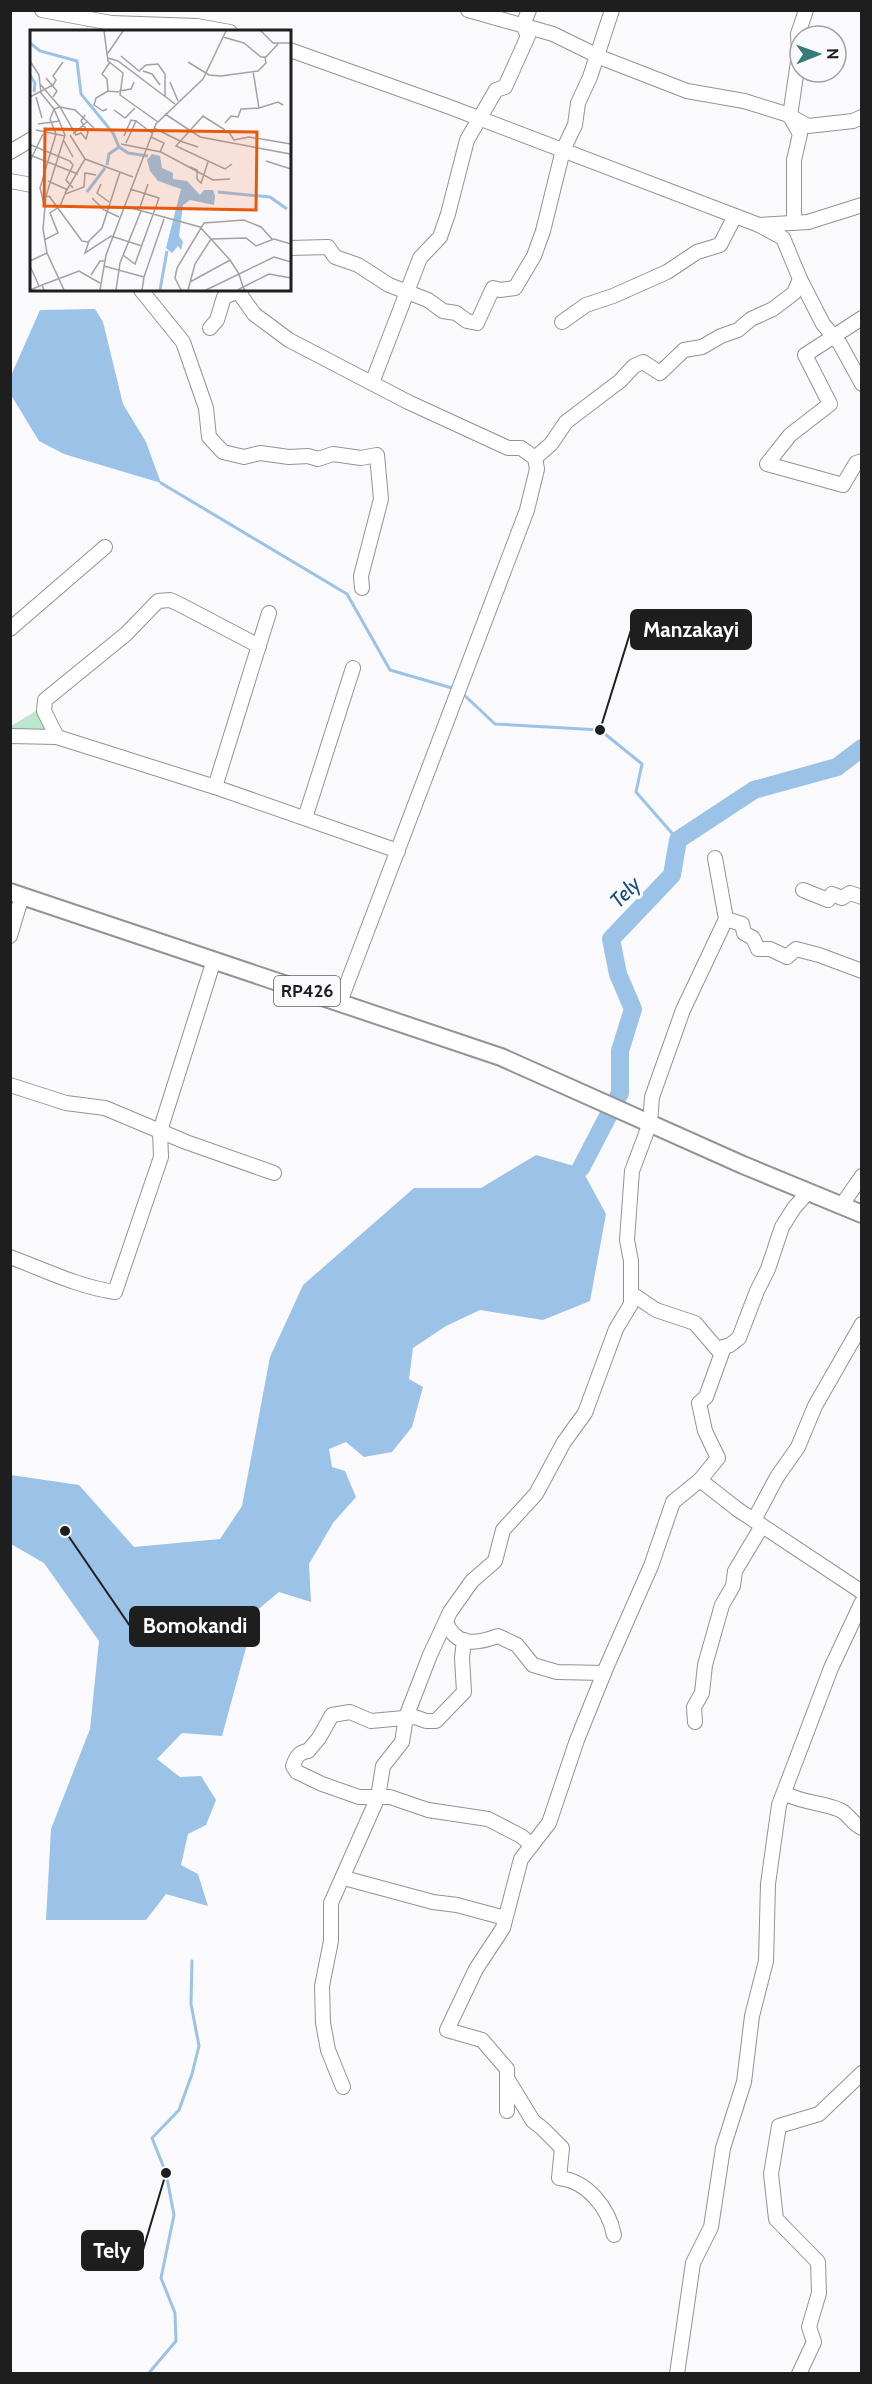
<svg xmlns="http://www.w3.org/2000/svg" width="872" height="2384" font-family="Cabin,sans-serif">
<style>
.green{fill:#bde6ce}
.water{fill:#9bc2e7}
.lines{fill:none;stroke-linecap:round;stroke-linejoin:round}
.stream{stroke:#9bc2e7;stroke-width:3}
.river{stroke:#9bc2e7;stroke-width:18}
.minor-casing{stroke:#939394;stroke-width:16}
.major-casing{stroke:#939394;stroke-width:20}
.minor{stroke:#fff;stroke-width:14}
.major{stroke:#fff;stroke-width:16}
.labels{text-anchor:middle;dominant-baseline:central;stroke-width:6;stroke-linejoin:round;paint-order:stroke}
.shield{fill:#fafafc;stroke:#606061;stroke-width:1.5}
.shield-label{font-size:18px;font-weight:bold;fill:#1e1e1f}
.water-label{font-size:21px;font-style:italic;fill:#104d7b;stroke:#fafafc}
.inset-river{fill:none;stroke:#9bc2e7;stroke-width:3}
.inset-road{fill:none;stroke:#a2a2a4;stroke-width:1.5}
.view{fill:#e8590c;fill-opacity:0.15;stroke:#e8590c;stroke-width:3}
.inset-edge{fill:none;stroke:#1e1e1f;stroke-width:3}
.leader{fill:none;stroke:#1e1e1f;stroke-width:2}
.callout-dot{fill:#1e1e1f;stroke:#fafafc;stroke-width:2}
.callout{fill:#1e1e1f;stroke:#1e1e1f;stroke-width:2}
.callout-label{font-size:21px;text-anchor:middle;font-weight:bold;fill:#fff}
</style>
<rect width="100%" height="100%" fill="#fafafc"/>
<polygon class="green" points="36,711 41,711 48,731 11,729 11,726"/>
<g class="water">
<polygon points="95,309 103,322 123,404 146,442 161,483 64,454 39,441 11,395 10,378 40,310"/>
<polygon points="536,1155 581,1168 606,1214 590,1301 543,1320 480,1310 446,1326 413,1348 409,1379 423,1387 412,1427 392,1452 364,1457 346,1442 329,1449 332,1467 345,1471 356,1497 333,1523 309,1564 311,1602 279,1592 256,1611 222,1736 182,1733 157,1759 180,1777 201,1776 216,1800 206,1825 188,1834 181,1865 198,1874 208,1906 166,1894 146,1920 46,1920 51,1829 90,1729 99,1641 44,1563 11,1544 11,1475 79,1485 134,1547 220,1539 242,1506 270,1357 303,1285 414,1188 481,1188"/>
</g>
<g class="lines">
<g class="stream">
<polyline points="161,483 347,594 390,670 452,688"/>
<polyline points="462,693 495,724 600,730 642,764 636,792 678,840"/>
<polyline points="148,2374 176,2341 175,2313 161,2278 174,2215 166,2173 152,2138 179,2110 192,2074 199,2046 191,2004 192,1961"/>
</g>
<polyline class="river" points="581,1168 620,1093 620,1051 633,1009 618,974 611,939 672,875 678,840 754,790 837,767 862,748"/>
<g class="minor-casing">
<g id="minor">
<polyline points="42,10 111,23 110,29"/>
<polyline points="468,10 553,34 602,58 687,91 744,101 786,114 808,126 853,121 862,117"/>
<polyline points="111,23 197,26 230,32"/>
<polyline points="290,50 447,106 759,225 783,238 800,279 823,324 840,344 862,384"/>
<polyline points="10,152 32,139"/>
<polyline points="10,181 32,185"/>
<polyline points="794,223 794,160 800,134 790,116 799,55 798,34 806,10"/>
<polyline points="759,225 808,222 862,205"/>
<polyline points="290,248 328,247 335,257 358,265 389,285 428,300 443,311 456,313 467,321 477,323 493,288 500,290 515,288 534,256 543,231 563,150 575,125 578,103 590,77 612,10"/>
<polyline points="141,290 183,342 206,408 209,437 223,452 244,457 260,453 289,457 308,456 318,459 333,454 361,458 377,455 381,499 361,576 362,588"/>
<polyline points="231,290 240,294 254,314 289,340 408,402 508,448 521,448 535,458 537,469 527,510 340,1002"/>
<polyline points="862,318 805,355 830,404 790,435 767,464 843,485 856,463 862,461"/>
<polyline points="562,322 586,305 613,296 667,272 697,252 720,245 735,216"/>
<polyline points="210,328 217,320 224,297 241,290"/>
<polyline points="372,383 420,258 440,237 448,214 467,140 496,90 505,87 528,36 523,25 529,10"/>
<polyline points="535,458 551,444 566,422 620,381 634,366 643,362 660,373 684,350 702,347 721,336 738,330 751,319 773,309 794,293 800,279"/>
<polyline points="10,629 105,547"/>
<polyline points="10,736 57,737 215,787 398,851"/>
<polyline points="57,737 44,711 45,700 126,634 158,601 170,600 179,604 259,646"/>
<polyline points="215,787 269,613"/>
<polyline points="305,818 353,668"/>
<polyline points="803,890 828,900 832,894 842,898 850,893 862,897"/>
<polyline points="726,919 742,924 744,933 753,938 758,949 770,949 787,957 796,949 819,955 862,971"/>
<polyline points="10,936 22,896"/>
<polyline points="10,1085 66,1103 105,1108 186,1142 274,1173"/>
<polyline points="841,1206 862,1176"/>
<path d="M10 1257C45 1270 79 1287 115 1292L161 1157 160 1131 214 960"/>
<polyline points="631,1293 656,1310 695,1323 717,1349 730,1345 739,1338 757,1291 768,1269 782,1227 794,1208 808,1192"/>
<polyline points="700,1480 718,1458 705,1431 699,1403 706,1397 724,1347"/>
<polyline points="754,1520 777,1477 798,1447 815,1406 862,1324"/>
<path d="M446 1622C456 1647 476 1644 498 1636L517 1645 533 1665 557 1672 604 1673"/>
<path d="M464 1640 462 1658 464 1692 436 1721H426L415 1717 371 1721 350 1712 332 1715 319 1738 308 1751C299 1752 296 1757 293 1766L297 1772 322 1784 359 1797H390L428 1810 488 1819 521 1836 532 1845"/>
<polyline points="695,1722 694,1707 702,1693 705,1665 722,1605 733,1586 735,1571 762,1526"/>
<path d="M784 1793C802 1803 821 1802 840 1810 848 1813 852 1824 862 1828"/>
<polyline points="344,1878 433,1902 457,1905 505,1918"/>
<path d="M508 2080 533 2121 542 2128 562 2148 559 2178C588 2181 609 2209 614 2235"/>
<polyline points="343,2087 328,2050 323,2023 322,1986 331,1941 331,1903 378,1797 383,1766 402,1742 406,1717 430,1655 450,1612 472,1581 495,1561 503,1530 536,1494 564,1442 585,1413 616,1329 631,1304 631,1261 627,1240 632,1171 650,1123 652,1097 683,1010 726,919 715,858"/>
<polyline points="507,2111 507,2069 482,2040 447,2030 476,1969 503,1928 521,1859 549,1823 577,1740 606,1668 651,1566 673,1502 700,1480 737,1509 862,1592"/>
<polyline points="677,2374 693,2263 711,2227 723,2148 744,2082 752,2016 766,1961 768,1884 779,1805 831,1668 862,1602"/>
<polyline points="799,2374 814,2342 809,2327 819,2293 818,2262 776,2219 771,2174 779,2126 819,2114 862,2073"/>
</g>
</g>
<g class="major-casing">
<polyline id="major" points="10,892 501,1057 743,1165 862,1214"/>
</g>
<use href="#minor" class="minor"/>
<use href="#major" class="major"/>
</g>
<g class="labels">
<rect class="shield" x="274" y="976" width="66" height="30" rx="4.5"/>
<g class="shield-label">
<text x="307" y="991">RP426</text>
</g>
<g class="water-label">
<text transform="translate(625 892) rotate(-46)">Tely</text>
</g>
</g>
<g transform="translate(30 30)">
<rect width="261" height="261" fill="#fafafc"/>
<path d="M122 124 130 126 132 138 143 143V149L157 151 170 165 174 160H183L185 166 184 175 160 170 153 175 149 206 153 212 151 220 148 216 142 223 136 218 151 159 128 151 120 141 117 130Z" fill="#9bc2e7"/>
<path class="inset-river" d="M0 13 10 21 47 31 51 64 83 103 89 117 98 123 118 126M0 45 5 53 4 62M77 135 79 124 89 117M57 162 75 138M188 162 240 167 257 179M130 260 137 221"/>
<path class="inset-road" d="M74 1 78 31 93 43 90 65 128 92M231 1 243 13H261M193 7 214 13 231 27H236L248 14M78 23 93 1M91 26 109 41 116 35 128 34 135 44V66M78 28 88 31 145 74M0 31 9 45 11 63 24 79 35 105 16 166M80 32 72 44 77 49 78 61 89 62M158 32 179 45 191 46 228 41 236 33 235 27M113 41 122 44 130 55M223 41 229 78 248 72 253 75M16 48 27 61 23 67M140 52 148 71M10 54 30 77 45 80 64 98M89 61 101 59 104 52M0 67 23 55 26 50 23 46 33 32M6 67 12 88M77 79 73 81 64 75 66 68 78 61M84 80 95 88 105 78M135 84 170 107 260 124 261 133M195 93 201 86 208 87 211 79 229 78M8 94 30 91M124 98 150 111M6 100 35 106M195 100 173 86 146 116 195 139 202 134M198 101 204 110 219 107 261 114M43 104 58 91M40 105 55 129M94 106 101 90 106 91M121 107 134 113 130 122M34 111 43 127M150 111 168 117M96 113 106 91 122 103M91 114 131 122 183 150 200 149M1 115 40 131 43 135 36 150 43 158M0 125 48 144M0 131 13 104M236 131 261 139M160 137 167 140V149L171 153 178 132M90 142 72 198 59 211 55 223 81 206 112 216M18 151 38 160M71 154 67 163 79 172M35 163 55 129 103 147M19 166 52 211 58 212M21 167 16 166 13 199 17 223 34 260M62 168 74 180 89 187M14 174 10 158 26 104 20 89 24 79 30 77 46 105 51 103 56 109 58 102 51 91 55 85M94 176 170 197 200 230M109 180 118 154M14 210 28 203 20 183 30 176 35 164 54 157 55 143 66 145M93 225 105 234 129 168 100 159M0 231 17 223M0 236 9 256M74 236 114 247 112 260M61 245 70 231H74M114 247 134 189M160 252 200 230 209 244 244 227 261 232M12 255 49 241 70 253M0 260 12 255 14 260M70 260 76 225 126 94 173 49 196 1M86 260 90 233 111 181M151 260 145 248 147 238 174 193 214 190 231 197 242 209M158 260 165 234 181 209 216 208 226 216 244 209 261 214M176 260 209 244 213 257 208 260M215 260 213 257 239 244 261 248"/>
<path class="view" d="M15 99 227 102 226 180 14 176Z"/>
<rect width="261" height="261" class="inset-edge"/>
</g>
<path class="leader" d="M600 730L631 630M65 1531L130 1626M166 2173L143 2250"/>
<g class="callout-dot">
<circle cx="600" cy="730" r="6"/>
<circle cx="65" cy="1531" r="6"/>
<circle cx="166" cy="2173" r="6"/>
</g>
<g class="callout">
<rect x="631" y="610" width="120" height="39" rx="6"/>
<rect x="130" y="1607" width="129" height="39" rx="6"/>
<rect x="82" y="2231" width="61" height="39" rx="6"/>
</g>
<g class="callout-label">
<text x="691" y="637">Manzakayi</text>
<text x="195" y="1633">Bomokandi</text>
<text x="112" y="2258">Tely</text>
</g>
<rect width="872" height="2384" fill="none" stroke="#1e1e1f" stroke-width="24"/>
<g transform="translate(818 54) rotate(89)"><circle r="28" fill="#fafafc" stroke="#a2a2a4" stroke-width="1.5"/>
<path d="M0-4.5L10 22L0 15L-10 22Z" fill="#357d7b"/>
<text y="-9" font-size="16" font-weight="bold" text-anchor="middle" fill="#1e1e1f">N</text>
</g>
</svg>
